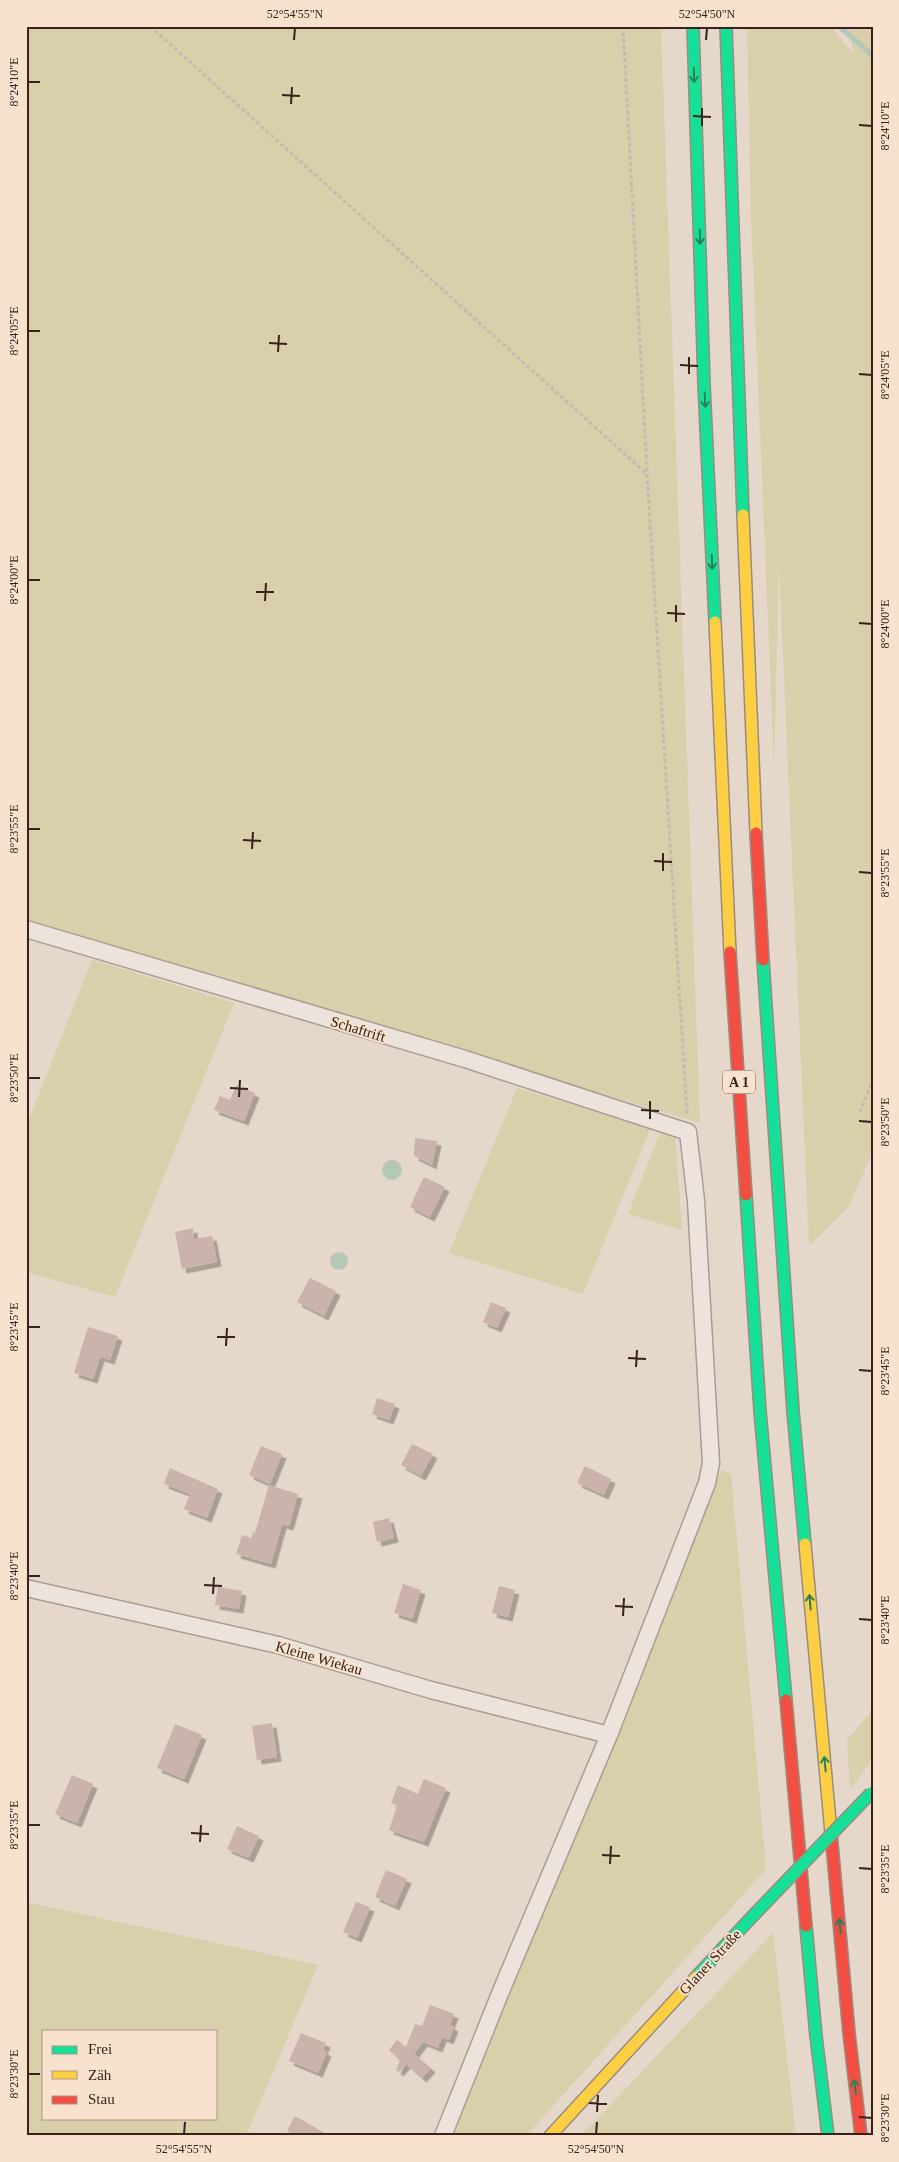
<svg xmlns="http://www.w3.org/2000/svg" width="899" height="2162" font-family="'Times New Roman',serif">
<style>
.green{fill:#d9cfaa;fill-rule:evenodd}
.water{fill:#b5c8b8}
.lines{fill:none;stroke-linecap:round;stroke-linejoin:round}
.stream{stroke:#b5c8b8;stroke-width:5.5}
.building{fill:#c9b3aa;filter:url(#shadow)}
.street-casing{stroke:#aa9c93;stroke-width:19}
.fast-casing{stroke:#998c83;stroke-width:14}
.slow-casing{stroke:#998c83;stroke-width:14}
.jam-casing{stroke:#998c83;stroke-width:14}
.path{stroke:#c5bab2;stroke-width:3;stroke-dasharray:4 2.5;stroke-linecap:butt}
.street{stroke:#ece4dc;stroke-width:16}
.fast{stroke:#16e098;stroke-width:11}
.slow{stroke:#ffcf43;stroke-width:11}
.jam{stroke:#f24e42;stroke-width:11}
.fast-bridge-casing{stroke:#998c83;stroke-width:14;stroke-linecap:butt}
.fast-bridge{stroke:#16e098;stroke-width:11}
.oneway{stroke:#27815a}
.ticks{fill:none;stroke:#38221b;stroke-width:2}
.labels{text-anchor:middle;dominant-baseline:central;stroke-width:4;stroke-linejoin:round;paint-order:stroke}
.shield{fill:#f8e2cd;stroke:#725c50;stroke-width:1}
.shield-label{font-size:14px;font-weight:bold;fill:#38221b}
.street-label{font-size:15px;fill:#38221b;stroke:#f8e2cd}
.neatline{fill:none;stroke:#38221b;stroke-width:2}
.ticks-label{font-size:12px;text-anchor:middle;fill:#38221b}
</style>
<defs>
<filter id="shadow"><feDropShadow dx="4.5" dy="4.5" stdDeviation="0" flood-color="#0004"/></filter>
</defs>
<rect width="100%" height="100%" fill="#e5d7c9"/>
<g class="green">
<polygon points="26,26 661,26 700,1123 26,921"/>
<polygon points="747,26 831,26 853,54 850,26 869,26 873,30 873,1151 849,1206 809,1246 779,565 774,765 751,216"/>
<polygon points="92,960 234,1003 115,1297 26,1272 26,1127"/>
<polygon points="517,1088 651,1127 583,1294 449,1253"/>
<polygon points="661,1130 675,1134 682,1230 628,1214"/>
<polygon points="721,1470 731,1474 766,1869 526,2136 453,2136"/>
<polygon points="873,1709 873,1759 850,1789 847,1740"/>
<path d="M26 1902 318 1965 246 2136H26ZM44 2031H216V2118H44Z"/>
<polygon points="773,1933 796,2136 581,2136"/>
</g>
<g class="water">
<circle cx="392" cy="1170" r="10"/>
<circle cx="339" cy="1261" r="9"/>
</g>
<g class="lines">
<polyline class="stream" points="839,26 873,56"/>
</g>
<g class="building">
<polygon points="236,1086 255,1093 244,1121 214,1110 220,1096 230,1100"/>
<polygon points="415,1138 437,1141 432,1165 414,1156"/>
<polygon points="424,1177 445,1187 430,1217 410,1207"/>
<polygon points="193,1228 194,1239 212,1236 217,1262 182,1269 175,1232"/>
<polygon points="310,1278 336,1291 324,1316 297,1302"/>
<polygon points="491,1302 506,1308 497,1328 483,1322"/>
<polygon points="88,1327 118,1336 110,1360 100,1357 93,1379 74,1373"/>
<polygon points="377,1398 395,1404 389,1420 372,1414"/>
<polygon points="412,1444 433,1454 421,1476 401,1465"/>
<polygon points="261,1446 282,1454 270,1484 249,1475"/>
<polygon points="585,1466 611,1479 604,1495 577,1483"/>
<polygon points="170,1468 218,1489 207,1518 184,1509 190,1494 164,1484"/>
<polygon points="269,1485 298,1494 289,1526 282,1524 271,1564 236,1554 242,1535 252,1538 253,1532 255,1533"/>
<polygon points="389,1518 394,1538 377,1542 373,1522"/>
<polygon points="403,1584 421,1590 412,1619 394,1613"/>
<polygon points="499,1586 515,1590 508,1617 492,1613"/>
<polygon points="218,1587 242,1591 239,1609 215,1605"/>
<polygon points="272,1723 277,1757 257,1760 252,1726"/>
<polygon points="175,1724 202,1735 184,1779 157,1768"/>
<polygon points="72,1775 93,1784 77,1823 55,1814"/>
<polygon points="424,1779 446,1788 424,1842 389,1830 397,1806 391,1803 398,1785 418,1794"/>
<polygon points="237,1826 259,1836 249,1858 227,1849"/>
<polygon points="386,1870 407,1879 395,1906 375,1897"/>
<polygon points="356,1902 370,1907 357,1938 343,1932"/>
<polygon points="430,2005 454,2014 450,2025 454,2027 449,2040 442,2037 438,2048 423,2042 414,2054 431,2068 422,2078 406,2064 399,2072 396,2070 400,2060 389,2050 397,2040 406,2047 415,2024 422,2026"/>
<polygon points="301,2033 326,2043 323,2050 327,2052 318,2073 289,2061"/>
<polygon points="295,2116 330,2136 296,2136 287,2131"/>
</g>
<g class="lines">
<g class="street-casing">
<g id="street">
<polyline points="26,929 465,1059 688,1132 696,1201 711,1463 707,1483 609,1735 501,1991 443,2136"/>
<polyline points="26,1588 278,1645 431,1690 609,1735"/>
</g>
</g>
<g class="fast-casing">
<g id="fast">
<polyline points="693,26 704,384 715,622"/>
<polyline points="726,26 743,515"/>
<polyline points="763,960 793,1411 805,1544"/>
<polyline points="746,1195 760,1411 786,1700"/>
<polyline points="806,1926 816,2036 828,2136"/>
<polyline points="696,1977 748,1921"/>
</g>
</g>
<g class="slow-casing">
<g id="slow">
<polyline points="743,515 756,833"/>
<polyline points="715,622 730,952"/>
<polyline points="805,1544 831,1833"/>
<polyline points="550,2136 696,1977"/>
</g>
</g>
<g class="jam-casing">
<g id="jam">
<polyline points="756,833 763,960"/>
<polyline points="730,952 746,1195"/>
<polyline points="786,1700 806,1926"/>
<polyline points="831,1833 849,2033 861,2136"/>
</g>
</g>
<g class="path">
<polyline points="150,26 646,473"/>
<polyline points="623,26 647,473 687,1114"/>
<polyline points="860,1112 873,1079"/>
</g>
<use href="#street" class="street"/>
<use href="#fast" class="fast"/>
<use href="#slow" class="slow"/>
<use href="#jam" class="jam"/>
<g class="fast-bridge-casing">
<polyline id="fast-bridge" points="748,1921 871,1793"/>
</g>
<use href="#fast-bridge" class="fast-bridge"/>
</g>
<defs><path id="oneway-shaft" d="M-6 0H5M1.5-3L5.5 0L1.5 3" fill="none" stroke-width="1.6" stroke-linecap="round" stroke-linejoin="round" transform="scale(1.25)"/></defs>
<g class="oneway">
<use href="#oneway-shaft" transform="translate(694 75) rotate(88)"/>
<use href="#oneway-shaft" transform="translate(700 237) rotate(88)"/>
<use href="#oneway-shaft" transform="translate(705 400) rotate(88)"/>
<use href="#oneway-shaft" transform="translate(712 562) rotate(88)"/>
<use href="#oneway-shaft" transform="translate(810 1602) rotate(-95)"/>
<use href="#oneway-shaft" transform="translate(825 1764) rotate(-95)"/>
<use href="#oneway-shaft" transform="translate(840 1926) rotate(-95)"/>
<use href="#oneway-shaft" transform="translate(855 2087) rotate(-97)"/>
</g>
<path class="ticks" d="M294 40 295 28M706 40 707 28M28 82H40M282 95 300 96M291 104 292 87M693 116 711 117M859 125 872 126M702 126V108M28 331H40M269 343 287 344M278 352 279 335M680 365 698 366M689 374V357M859 374 872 375M28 580H40M256 592H274M265 601 266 583M667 613 685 614M676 622V605M859 623 872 624M28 829H40M243 840 261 841M252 849 253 832M654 861 672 862M663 871V853M859 872 872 873M28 1078H40M230 1088 248 1089M239 1097 240 1080M641 1110 659 1111M650 1119V1101M859 1121 872 1122M28 1327H40M217 1337H235M226 1346 227 1328M628 1358 646 1359M636 1367 637 1350M859 1370 872 1371M28 1576H40M204 1585 222 1586M213 1594 214 1577M615 1606 633 1607M623 1616 624 1598M859 1619 872 1620M28 1825H40M191 1833 209 1834M200 1842 201 1825M602 1855 620 1856M610 1864 611 1846M859 1868 872 1869M28 2074H40M589 2103 607 2104M597 2112 598 2095M859 2117 872 2118M184 2134 185 2122M596 2134 597 2122"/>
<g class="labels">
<rect class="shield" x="723" y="1070.5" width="32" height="23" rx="4"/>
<g class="shield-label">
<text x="739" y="1082">A 1</text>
</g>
<g class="street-label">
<text transform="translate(358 1029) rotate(17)">Schaftrift</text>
<text transform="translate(319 1658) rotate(16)">Kleine Wiekau</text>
<text transform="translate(710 1962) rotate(-47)">Glaner Straße</text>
</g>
</g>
<rect width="899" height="2162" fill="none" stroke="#f8e2cd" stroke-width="55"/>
<rect x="42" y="2030" width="175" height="90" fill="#f8e2cd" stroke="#ab9586"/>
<rect x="52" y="2046" width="25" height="8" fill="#16e098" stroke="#ab9586"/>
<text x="88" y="2054" font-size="15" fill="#38221b">Frei</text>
<rect x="52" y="2071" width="25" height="8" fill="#ffcf43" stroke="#ab9586"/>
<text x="88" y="2080" font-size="15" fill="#38221b">Zäh</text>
<rect x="52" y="2096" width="25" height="8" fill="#f24e42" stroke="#ab9586"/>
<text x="88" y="2104" font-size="15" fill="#38221b">Stau</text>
<rect x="28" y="28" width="844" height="2106" class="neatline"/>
<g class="ticks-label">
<text x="295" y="18">52°54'55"N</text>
<text x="707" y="18">52°54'50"N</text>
<text transform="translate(14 82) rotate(-90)" y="4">8°24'10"E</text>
<text transform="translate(885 126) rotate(-90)" y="4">8°24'10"E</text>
<text transform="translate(14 331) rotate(-90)" y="4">8°24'05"E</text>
<text transform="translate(885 375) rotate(-90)" y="4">8°24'05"E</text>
<text transform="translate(14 580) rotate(-90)" y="4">8°24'00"E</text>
<text transform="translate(885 624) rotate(-90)" y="4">8°24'00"E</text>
<text transform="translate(14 829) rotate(-90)" y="4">8°23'55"E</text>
<text transform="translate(885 873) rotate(-90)" y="4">8°23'55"E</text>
<text transform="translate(14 1078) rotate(-90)" y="4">8°23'50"E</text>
<text transform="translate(885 1122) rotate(-90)" y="4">8°23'50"E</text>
<text transform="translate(14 1327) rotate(-90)" y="4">8°23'45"E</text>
<text transform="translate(885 1371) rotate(-90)" y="4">8°23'45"E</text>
<text transform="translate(14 1576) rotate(-90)" y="4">8°23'40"E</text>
<text transform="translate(885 1620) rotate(-90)" y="4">8°23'40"E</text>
<text transform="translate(14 1825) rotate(-90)" y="4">8°23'35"E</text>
<text transform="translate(885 1869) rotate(-90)" y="4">8°23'35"E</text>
<text transform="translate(14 2074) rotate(-90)" y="4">8°23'30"E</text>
<text transform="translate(885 2118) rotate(-90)" y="4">8°23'30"E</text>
<text x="184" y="2153">52°54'55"N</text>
<text x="596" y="2153">52°54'50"N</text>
</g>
</svg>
